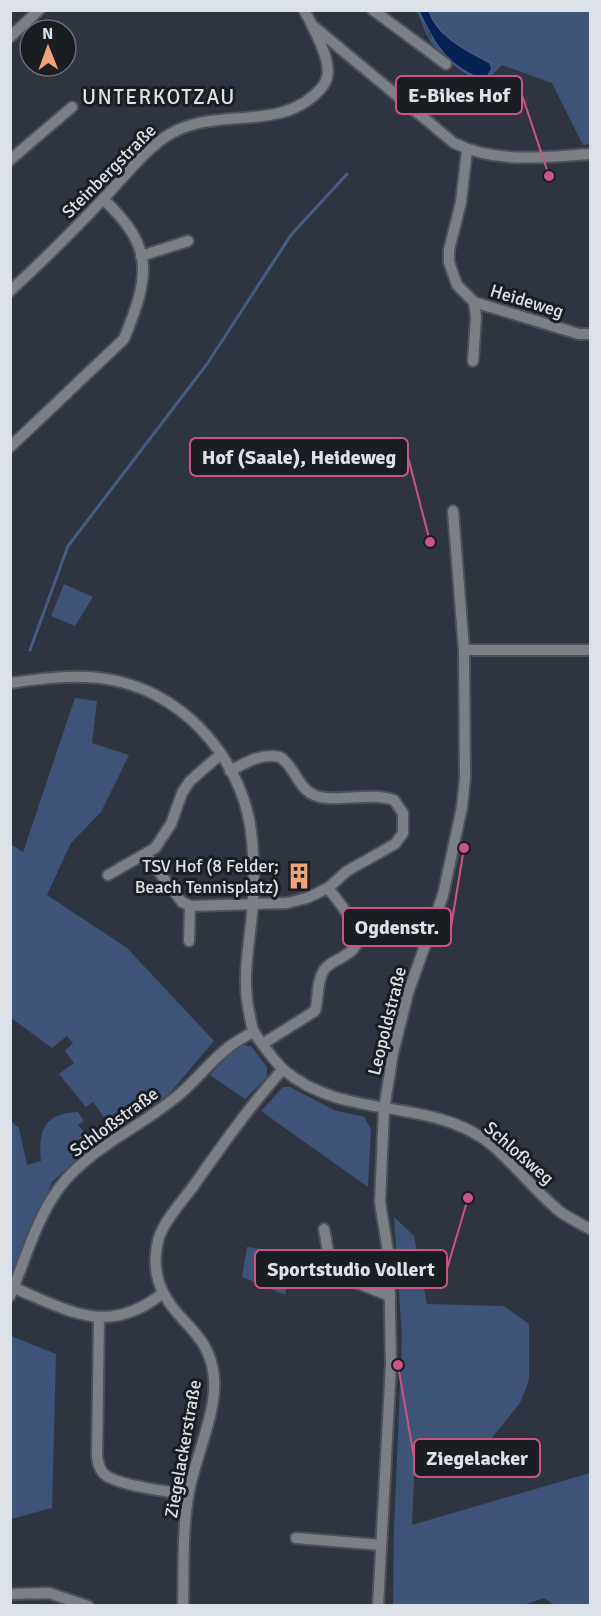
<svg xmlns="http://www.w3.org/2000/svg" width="601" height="1616" font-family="Signika,sans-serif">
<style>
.green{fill:#3d5378}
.water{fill:#062254;stroke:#465c80;stroke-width:1.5}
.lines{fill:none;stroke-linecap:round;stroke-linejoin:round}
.stream{stroke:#465c80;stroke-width:3}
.street-casing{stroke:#4b515b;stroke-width:14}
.street{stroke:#7c7f85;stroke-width:10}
.labels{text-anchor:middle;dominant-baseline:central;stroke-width:6;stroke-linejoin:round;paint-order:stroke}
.street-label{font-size:18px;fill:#dde2e8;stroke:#1a1d22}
.poi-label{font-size:18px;fill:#dde2e8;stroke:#1a1d22;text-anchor:end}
.quarter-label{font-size:21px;letter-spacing:1.5px;fill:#dde2e8;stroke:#1a1d22}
.leader{fill:none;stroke:#ca5585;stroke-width:2}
.callout-dot{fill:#ca5585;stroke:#1a1d22;stroke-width:2}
.callout{fill:#1a1d22;stroke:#ca5585;stroke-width:2}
.callout-label{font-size:20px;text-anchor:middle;font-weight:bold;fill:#dde2e8}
</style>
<rect width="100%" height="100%" fill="#2f3540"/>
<g class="green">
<path d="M416 11H419L430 37 490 63C468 51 437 37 429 11H590V144L583 145 552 83 502 65 483 84C463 72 439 59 428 37 423 29 422 19 416 11Z"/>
<polygon points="64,584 93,597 75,626 51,616"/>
<polygon points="75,698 97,701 92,743 129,755 101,812 71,843 47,895 127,948 214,1041 169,1094 117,1129 110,1125 93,1102 86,1107 59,1074 74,1063 65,1051 73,1043 67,1036 52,1048 11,1018 11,844 23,852"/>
<polygon points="242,1045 251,1046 267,1067 267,1077 245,1099 210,1075 225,1058"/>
<polygon points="283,1087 290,1087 334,1110 364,1117 371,1129 368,1187 261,1111"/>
<path d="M78 1112 84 1121 78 1125 95 1143 52 1182 11 1280V1121L19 1128 27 1165 41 1161C38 1131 44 1113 78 1112Z"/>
<polygon points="394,1217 414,1236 427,1304 504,1306 529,1324 529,1380 520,1403 478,1455 415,1454 412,1525 590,1473 590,1605 554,1605 544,1598 521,1606 393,1605 394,1530 402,1337"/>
<polygon points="247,1247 295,1254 285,1295 242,1277"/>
<polygon points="11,1336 56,1354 52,1508 11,1519"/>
</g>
<path class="water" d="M419 11H429C437 37 468 51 490 63L492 69 486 79C479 80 475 76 468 73 442 59 431 37 419 11Z"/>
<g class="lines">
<polyline class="stream" points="30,650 68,546 207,364 291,235 347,174"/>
<g class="street-casing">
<g id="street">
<path d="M304 10 312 25 454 143C496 164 545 157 590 154"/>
<polyline points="373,10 446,64"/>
<polyline points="10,37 39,10"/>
<polyline points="467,150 461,202 449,250 449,262 457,285 474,302 579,334 590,334"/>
<polyline points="10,160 72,107"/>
<polyline points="141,256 188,241"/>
<path d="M10 291C43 261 74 230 105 197 125 176 145 149 170 134 219 105 283 135 323 86 336 69 319 41 312 25"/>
<polyline points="473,361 476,317 474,302"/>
<path d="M10 447 124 339C149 277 156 248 103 199"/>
<polyline points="464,650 590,650"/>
<path d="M10 683C45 678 82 673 117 681 190 697 246 766 252 840 254 860 254 881 253 901 251 939 241 973 249 1012 251 1019 251 1028 255 1034 263 1045 274 1061 284 1070 341 1119 425 1098 484 1139 513 1160 534 1192 562 1213 571 1219 581 1224 590 1229"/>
<path d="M146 855 182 902 190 906 287 903 307 898 328 888 347 871 395 844 403 833V813L394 800C368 791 334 804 314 795 298 788 295 767 280 757 261 753 247 762 230 771"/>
<polyline points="108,875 155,848 171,824 182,793 190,781 221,754"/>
<polyline points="189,941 190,906"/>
<path d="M264 1043 315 1011C319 998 316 982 324 970 330 961 342 959 350 952 372 936 338 902 328 888"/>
<polyline points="324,1229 332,1273 390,1296"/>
<path d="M14 1288C70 1311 108 1337 163 1293"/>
<path d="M10 1296C25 1261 36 1219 59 1188 91 1146 142 1127 181 1093 209 1068 218 1049 254 1032"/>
<path d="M99 1319 97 1456C98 1463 99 1469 104 1474 118 1486 168 1491 188 1495"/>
<polyline points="296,1538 381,1545"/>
<polyline points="10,1594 49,1593 88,1606"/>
<path d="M183 1606C184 1568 182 1529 189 1492 195 1458 217 1412 214 1378 210 1332 178 1325 162 1290 155 1275 154 1258 158 1241 163 1222 180 1204 192 1188 221 1147 249 1107 283 1069"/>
<polyline points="378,1606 391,1364 389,1258 380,1202 384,1109 393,1053 408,993 443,895 462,807 465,778 464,650 453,511"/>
</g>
</g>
<use href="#street" class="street"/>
</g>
<defs>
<g id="building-bare" transform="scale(2.07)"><path d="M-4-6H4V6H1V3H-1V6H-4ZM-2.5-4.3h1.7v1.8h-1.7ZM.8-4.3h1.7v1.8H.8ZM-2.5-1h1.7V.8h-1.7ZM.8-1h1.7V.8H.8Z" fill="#efa377" stroke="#1a1d22" stroke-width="2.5" paint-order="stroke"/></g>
</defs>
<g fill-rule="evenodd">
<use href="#building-bare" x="299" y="876"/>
</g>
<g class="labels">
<g class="street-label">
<text transform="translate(109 171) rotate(-45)">Steinbergstraße</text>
<text transform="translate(527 301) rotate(17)">Heideweg</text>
<text transform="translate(387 1021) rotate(-76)">Leopoldstraße</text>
<text transform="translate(114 1122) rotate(-36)">Schloßstraße</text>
<text transform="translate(519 1153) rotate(41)">Schloßweg</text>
<text transform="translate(183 1449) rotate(-80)">Ziegelackerstraße</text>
</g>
<g class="poi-label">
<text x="279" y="866">TSV Hof (8 Felder;<tspan x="279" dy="21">Beach Tennisplatz)</tspan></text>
</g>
<g class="quarter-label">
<text x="159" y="97">UNTERKOTZAU</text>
</g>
</g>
<path class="leader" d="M549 176L522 95M430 542L408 457M464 848L451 927M468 1198L447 1269M398 1365L414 1458"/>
<g class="callout-dot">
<circle cx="549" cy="176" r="6"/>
<circle cx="430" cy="542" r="6"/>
<circle cx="464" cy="848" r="6"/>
<circle cx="468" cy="1198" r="6"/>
<circle cx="398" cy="1365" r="6"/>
</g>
<g class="callout">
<rect x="396" y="76" width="126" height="38" rx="6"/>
<rect x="190" y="438" width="218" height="38" rx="6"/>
<rect x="343" y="908" width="108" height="38" rx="6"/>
<rect x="255" y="1250" width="192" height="38" rx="6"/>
<rect x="414" y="1439" width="126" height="38" rx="6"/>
</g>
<g class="callout-label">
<text x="459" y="102">E-Bikes Hof</text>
<text x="299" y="464">Hof (Saale), Heideweg</text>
<text x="397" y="934">Ogdenstr.</text>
<text x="351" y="1276">Sportstudio Vollert</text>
<text x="477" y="1465">Ziegelacker</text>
</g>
<rect width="601" height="1616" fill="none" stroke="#dde2e8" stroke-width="24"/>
<g transform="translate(48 48) rotate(359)"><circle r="28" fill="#1a1d22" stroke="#686c71" stroke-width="1.5"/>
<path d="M0-4.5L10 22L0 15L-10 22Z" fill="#efa377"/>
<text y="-9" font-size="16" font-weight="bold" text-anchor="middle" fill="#dde2e8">N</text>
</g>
</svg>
